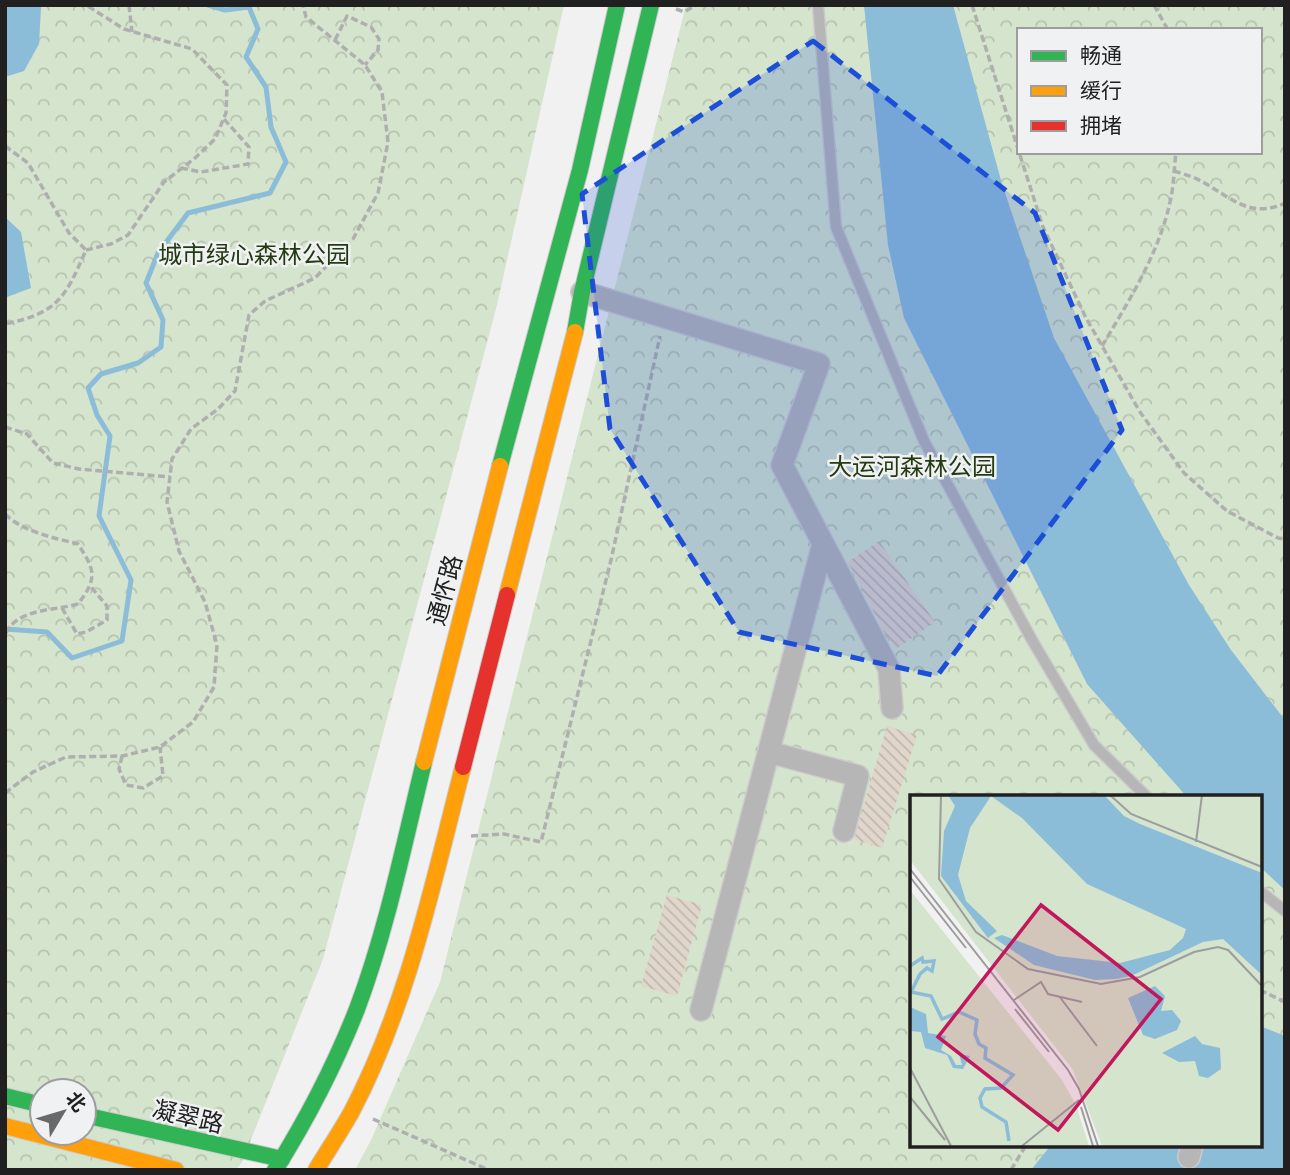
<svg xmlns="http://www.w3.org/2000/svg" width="1290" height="1175" font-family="'Public Sans','Noto Sans SC',sans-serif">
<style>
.park{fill:url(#park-crowns);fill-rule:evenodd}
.water{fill:#8bbcd8}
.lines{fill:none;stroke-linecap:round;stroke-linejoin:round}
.stream{stroke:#8bbcd8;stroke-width:5}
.building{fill:url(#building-back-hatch)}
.lane-casing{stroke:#cbcbcc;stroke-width:13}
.street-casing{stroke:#cbcbcc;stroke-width:24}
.fast-casing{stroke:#cbcbcc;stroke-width:18}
.slow-casing{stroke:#cbcbcc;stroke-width:18}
.jam-casing{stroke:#cbcbcc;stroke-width:18}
.path{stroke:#afafaf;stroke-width:3.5;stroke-dasharray:7 3.5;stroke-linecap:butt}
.lane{stroke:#b6b6b6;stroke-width:10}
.street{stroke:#b6b6b6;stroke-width:21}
.fast{stroke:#30b455;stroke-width:16}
.slow{stroke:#ff9f0a;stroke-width:16}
.jam{stroke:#e5322d;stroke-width:16}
.marked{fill:#1d4ed8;fill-opacity:0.2;stroke:#1d4ed8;stroke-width:5;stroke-dasharray:14 9;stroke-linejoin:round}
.labels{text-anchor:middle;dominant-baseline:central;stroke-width:5;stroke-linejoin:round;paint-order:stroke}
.park-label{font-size:24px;fill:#233b11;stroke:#f0f1f2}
.street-label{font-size:24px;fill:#202021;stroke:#f0f1f2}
.inset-river{fill:none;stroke:#8bbcd8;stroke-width:3.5}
.inset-road{fill:none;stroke:#9d9d9e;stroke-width:2}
.view{fill:#c2185b;fill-opacity:0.15;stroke:#c2185b;stroke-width:3.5}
.inset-edge{fill:none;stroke:#202021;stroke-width:3.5}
</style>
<defs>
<pattern id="park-crowns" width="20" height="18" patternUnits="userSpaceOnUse" patternTransform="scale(1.75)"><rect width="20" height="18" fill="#d5e4cc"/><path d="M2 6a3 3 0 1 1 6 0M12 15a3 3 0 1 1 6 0" fill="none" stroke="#b7c3af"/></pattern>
<pattern id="building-back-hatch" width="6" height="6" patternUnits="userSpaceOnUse" patternTransform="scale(1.75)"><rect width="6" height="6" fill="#e0d6cb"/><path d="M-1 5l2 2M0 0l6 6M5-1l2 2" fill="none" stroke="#c0b7ae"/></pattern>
</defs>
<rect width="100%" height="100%" fill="#f1f1f1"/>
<g class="park">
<path d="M5 5H564L497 305 323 959 242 1162 236 1170H5ZM42 1091H84V1133H42Z"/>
<path d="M686 5H1285V1170H355L371 1140 440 982ZM1019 30H1260V152H1019ZM912 797H1260V1145H912Z"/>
</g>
<g class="water">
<polygon points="5,5 39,5 41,8 39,44 24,71 5,77"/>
<polygon points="864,5 953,5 1002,184 1054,338 1189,585 1231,650 1285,720 1285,890 1260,867 1260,797 1187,797 1087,684 904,318 888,245"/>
<polygon points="5,217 21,232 31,288 7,297"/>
<polygon points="1260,1026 1285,1036 1285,1170 1031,1170 1051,1145 1260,1145"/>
</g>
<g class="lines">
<polyline class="stream" points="5,629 47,632 72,658 122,641 131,580 99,516 110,436 97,415 88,388 101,374 138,363 161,347 163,320 146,283 158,253 188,213 270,193 286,162 271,127 266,87 246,57 258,29 249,7 225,10 208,5"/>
</g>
<g class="building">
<polygon points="879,541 935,622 896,649 884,632 848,562"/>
<polygon points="887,726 917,735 882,848 854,839"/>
<polygon points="667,895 702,905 677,996 641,986"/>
</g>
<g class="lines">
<g class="lane-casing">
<g id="lane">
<polyline points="818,5 836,227 924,441 1032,640 1094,745 1147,797"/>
<polyline points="1260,891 1285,911"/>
</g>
</g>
<g class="street-casing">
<g id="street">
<polyline points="582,292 819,364 782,465 889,669 892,708"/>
<polyline points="769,752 858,776 844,831"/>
<polyline points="701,1010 823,544"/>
<polyline points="1189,1157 1192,1145"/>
</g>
</g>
<g class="fast-casing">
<g id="fast">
<polyline points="575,332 582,292 651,5"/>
<polyline points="500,466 580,170 617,5"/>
<polyline points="5,1096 42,1105"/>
<polyline points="84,1115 282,1159"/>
<path d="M275 1170C307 1119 335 1065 357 1009 387 929 404 844 424 762"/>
</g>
</g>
<g class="slow-casing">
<g id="slow">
<polyline points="507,595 575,332"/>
<polyline points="424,762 500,466"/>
<polyline points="5,1126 176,1170"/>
<path d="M316 1170C328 1150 341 1131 352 1111 408 1004 433 883 463 767"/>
</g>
</g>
<g class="jam-casing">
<polyline id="jam" points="463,767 507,595"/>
</g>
<g class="path">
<polyline points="129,5 132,32"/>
<polyline points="972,5 1043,227 1086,318 1140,412 1184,473 1227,511 1278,538 1285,539"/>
<polyline points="1154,5 1168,30"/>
<polyline points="676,9 684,12 696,5"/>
<polyline points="335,40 347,16 371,27 379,39 378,50 365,65"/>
<path d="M5 146 28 163 69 233 86 250C65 298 58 313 5 324"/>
<polyline points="181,168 201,172 248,164 249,147 224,119"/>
<path d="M1174 171C1180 173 1188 175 1195 178 1227 193 1247 221 1285 203"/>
<polyline points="86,250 111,244 128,235 164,182 195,158 215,139 226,113 227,85 192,49 124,29 86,5"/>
<path d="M1102 346C1129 301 1159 253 1170 202 1174 186 1174 168 1176 152"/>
<polyline points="5,427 27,434 53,463 79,469 170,477"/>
<path d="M5 514C23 532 55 538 78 544 95 570 98 578 78 604 54 611 16 608 5 635"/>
<polyline points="62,608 77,634 86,632 107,620 107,606 91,587"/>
<polyline points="122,756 119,769 126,785 143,788 163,776 160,747"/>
<polyline points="5,793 33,772 66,757 122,756 160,747 193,722 214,687 217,645 205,602 179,551 167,502 172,459 191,429 218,409 235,391 249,315 265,301 315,278 353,239 378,193 388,142 382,92 365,65 306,17 303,5"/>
<polyline points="471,836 504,834 541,842 611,560 660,336"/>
<polyline points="1260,990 1285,1002"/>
<polyline points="57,1086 79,1091"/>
<polyline points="373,1119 489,1170"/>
<polyline points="1011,1170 1026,1145"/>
</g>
<use href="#lane" class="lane"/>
<use href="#street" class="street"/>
<use href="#fast" class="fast"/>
<use href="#slow" class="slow"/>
<use href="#jam" class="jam"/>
</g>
<path class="marked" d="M813 41 1035 213 1122 430 937 676 739 632 610 429 582 194Z"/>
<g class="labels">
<g class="park-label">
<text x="254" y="254">城市绿心森林公园</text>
<text x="912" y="466">大运河森林公园</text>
</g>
<g class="street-label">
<text transform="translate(444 590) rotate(-75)">通怀路</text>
<text transform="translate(188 1116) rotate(13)">凝翠路</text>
</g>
</g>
<g transform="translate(910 795)">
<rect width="352" height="352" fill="#f1f1f1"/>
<path d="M0 0 352 1V351H192L163 275 0 65ZM0 95 152 285 166 310 179 351H0Z" fill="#d5e4cc"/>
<path d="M38 0H194L214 21 230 29 352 78V180L313 144 293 147 221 181 206 184 185 185 124 170 84 143 92 140 147 161 210 168 260 155 273 143 276 134 177 89 112 23 81 1 60 33 48 80 56 106 87 136 78 143 31 81 34 36 45 11ZM245 191 255 201 251 216 262 215 271 226 267 235 245 244 233 240 218 203ZM0 212 16 219 18 238 36 241 31 255 41 261 46 270H52L49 259 60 261 53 274 43 273 37 260 15 253 11 237 0 236ZM285 241 292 249 310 253 311 274 298 283 289 281 285 266 269 267 252 258Z" fill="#8bbcd8"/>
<path class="inset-river" d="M0 171 12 163 13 167 24 166 22 176 17 173 10 179 1 197 21 201 32 224 49 217 67 225 65 239 69 249 76 253 75 263 103 280 91 293 75 294 70 303 72 312 96 327 99 346"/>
<path class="inset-road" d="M31 0 29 84 66 137 118 174 191 189 230 182 284 157 308 152 318 155 352 191M200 0 221 19 352 72M286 47 292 0M0 74 158 275 169 294 188 351M0 82 56 153M149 201 187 251M104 205 131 187 138 199 172 207M105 214 139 257M0 273 41 351M0 302 35 345M171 312 183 351M112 351 169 305"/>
<path class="view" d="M131 110 251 204 148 335 28 242Z"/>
<rect width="352" height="352" class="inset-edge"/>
</g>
<rect width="1290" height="1175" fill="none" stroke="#202021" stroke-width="14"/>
<rect x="1017" y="28" width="245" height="126" fill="#f0f1f2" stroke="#9d9d9e" stroke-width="2"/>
<rect x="1031" y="51" width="35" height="10" fill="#30b455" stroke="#9d9d9e" stroke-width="2"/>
<text x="1080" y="63" font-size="21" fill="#202021">畅通</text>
<rect x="1031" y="86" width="35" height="10" fill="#ff9f0a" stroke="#9d9d9e" stroke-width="2"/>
<text x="1080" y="98" font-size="21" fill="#202021">缓行</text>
<rect x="1031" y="121" width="35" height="10" fill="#e5322d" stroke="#9d9d9e" stroke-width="2"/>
<text x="1080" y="133" font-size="21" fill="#202021">拥堵</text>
<g transform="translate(63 1112) rotate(52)"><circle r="33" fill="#f0f1f2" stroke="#9d9d9e" stroke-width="2"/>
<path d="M0-5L12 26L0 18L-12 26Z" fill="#69696a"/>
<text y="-10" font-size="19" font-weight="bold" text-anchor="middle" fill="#202021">北</text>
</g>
</svg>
